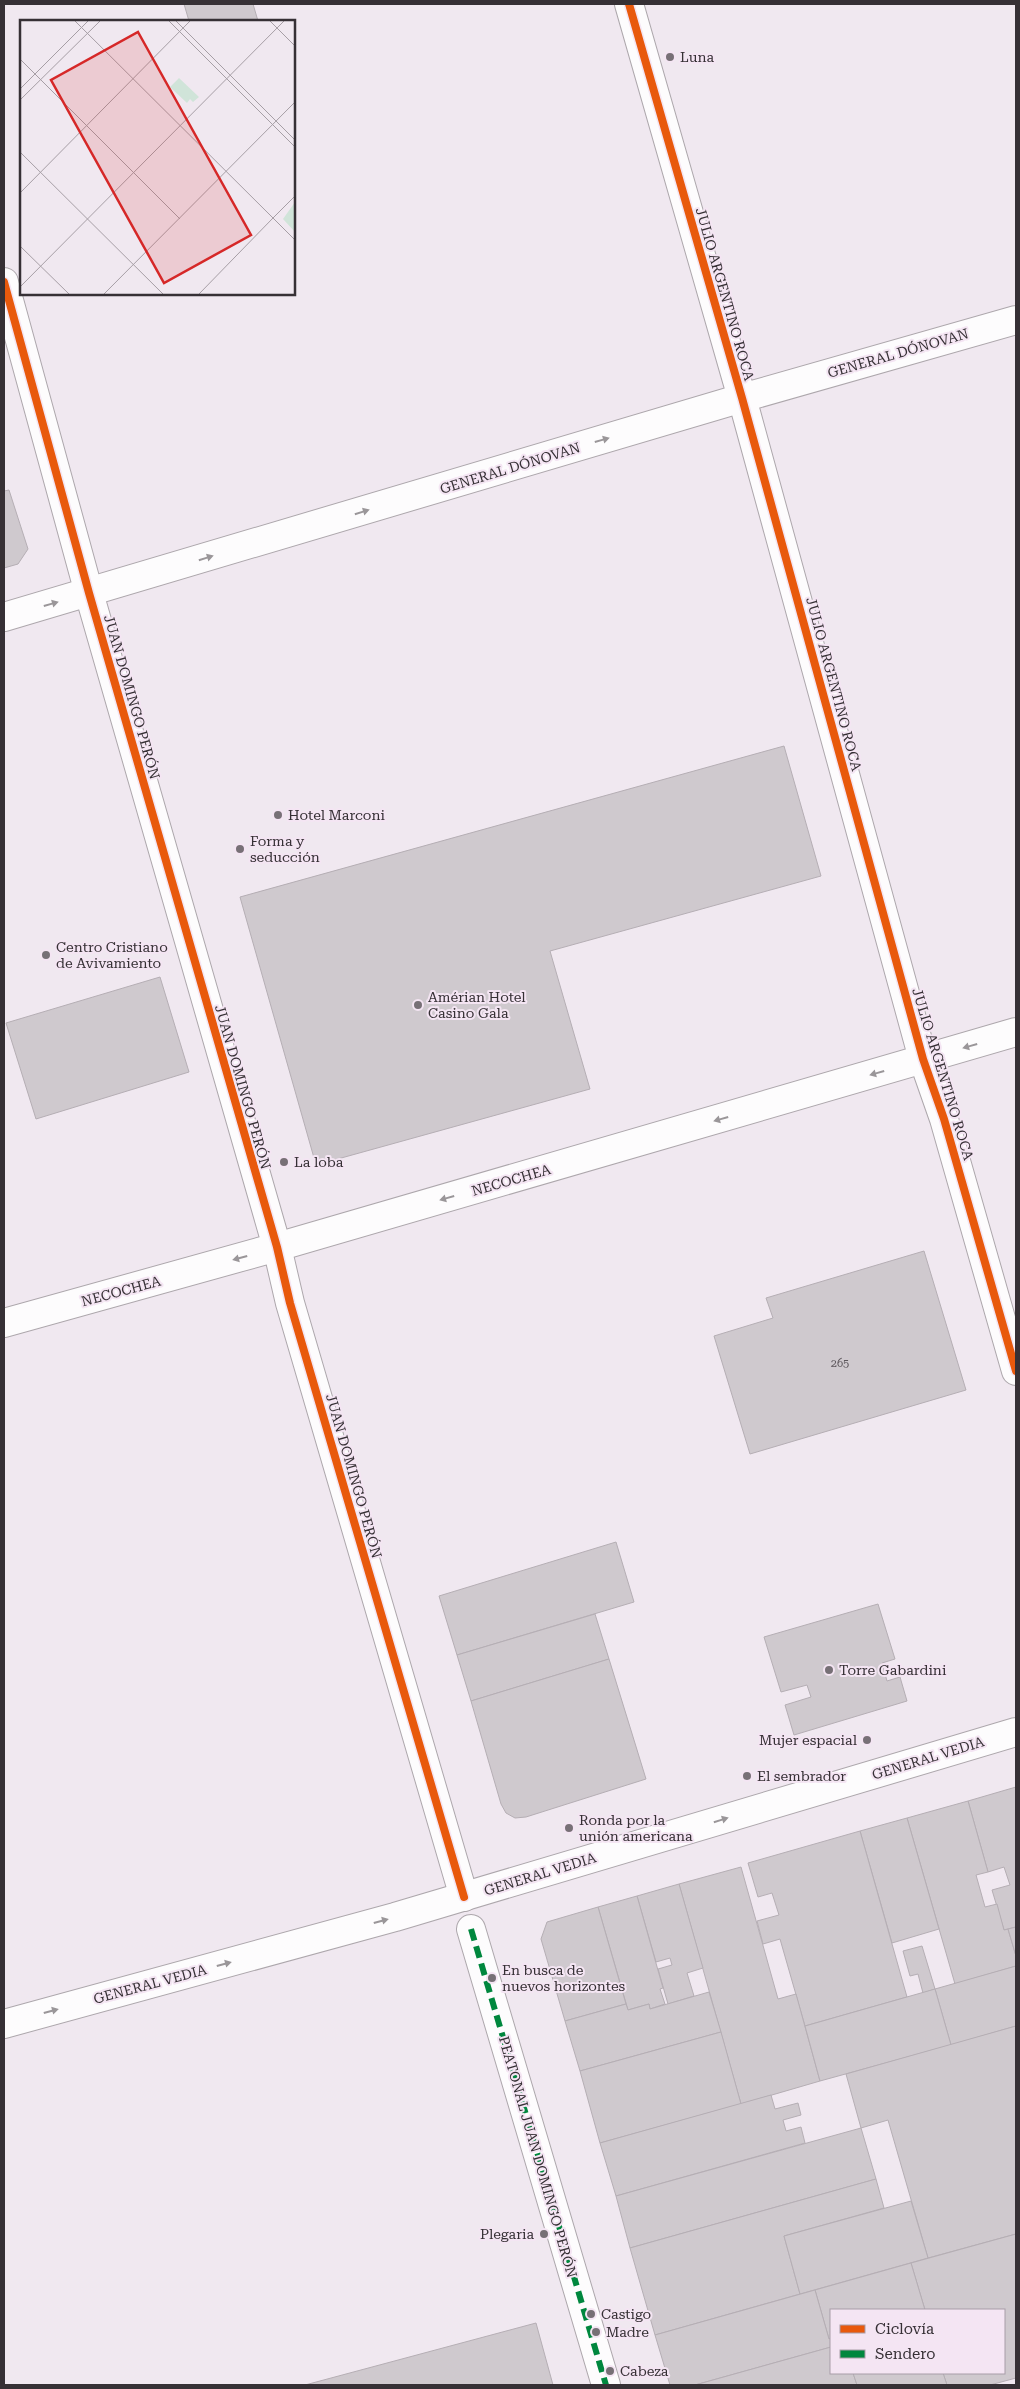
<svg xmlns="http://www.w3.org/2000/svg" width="1020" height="2389" font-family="'Roboto Serif',serif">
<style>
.building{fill:#cfc9ce;stroke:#b5aeb4}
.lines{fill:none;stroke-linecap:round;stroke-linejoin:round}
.street-casing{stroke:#ada7ac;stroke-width:30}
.street{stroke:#fdfcfd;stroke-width:28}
.quiet{stroke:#00873e;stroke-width:6;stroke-dasharray:12 6;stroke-linecap:butt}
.cycleway-casing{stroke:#f4e5f3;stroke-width:11}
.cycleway{stroke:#e8590c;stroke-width:8}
.oneway{fill:#9a9699}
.poi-dot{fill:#777076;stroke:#f4e5f3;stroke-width:2}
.labels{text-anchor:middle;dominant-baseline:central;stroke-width:4;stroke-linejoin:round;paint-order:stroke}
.number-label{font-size:11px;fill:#5c565b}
.poi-label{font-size:14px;fill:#363035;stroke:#f4e5f3;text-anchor:start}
.street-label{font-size:14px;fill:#363035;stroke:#f4e5f3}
.inset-road{fill:none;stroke:#a69ea5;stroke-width:1}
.view{fill:#d62828;fill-opacity:0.15;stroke:#d62828;stroke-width:2.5}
.inset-edge{fill:none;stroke:#363035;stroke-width:2.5}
</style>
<rect width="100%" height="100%" fill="#f0e8f0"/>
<g class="building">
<polygon points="184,4 253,4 258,21 189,21"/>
<polygon points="9,490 28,549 18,564 4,568 4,491"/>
<polygon points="784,746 821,876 550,951 590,1089 316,1165 240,897"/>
<polygon points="160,977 189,1072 36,1119 6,1023"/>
<polygon points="924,1251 966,1390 750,1454 714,1336 773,1318 766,1298"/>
<polygon points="616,1542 634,1602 457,1655 439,1596"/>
<polygon points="878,1604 895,1659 882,1663 887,1681 900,1677 907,1701 794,1735 785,1705 811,1697 807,1685 781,1692 764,1637"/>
<polygon points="595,1614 609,1659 471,1701 457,1655"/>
<polygon points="609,1659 646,1779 526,1817 515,1818 506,1813 501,1804 471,1701"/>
<polygon points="1016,1787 1016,1927 1004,1930 992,1890 1010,1885 1004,1867 988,1872 968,1801"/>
<polygon points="968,1801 988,1872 976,1875 985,1907 997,1904 1004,1930 1008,1929 1016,1956 1016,1966 955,1984 907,1818"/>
<polygon points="907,1818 939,1929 892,1943 860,1831"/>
<polygon points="860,1831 907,1997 805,2026 780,1939 763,1944 757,1921 779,1915 772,1893 758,1897 748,1863"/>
<polygon points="741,1867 778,1999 796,1994 820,2081 741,2104 679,1884"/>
<polygon points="679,1884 703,1968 687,1973 694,1996 668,2004 658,1969 672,1965 670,1958 656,1962 637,1896"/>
<polygon points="637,1896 663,1988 660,1989 665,2004 650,2009 649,2004 628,2010 598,1907"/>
<polygon points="598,1907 626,2004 565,2021 541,1939 547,1922"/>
<polygon points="1016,1927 1016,1956 1008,1929"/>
<polygon points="922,1946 935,1989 923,1993 918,1974 910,1976 903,1951"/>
<polygon points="1016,1966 1016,2026 951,2045 935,1989"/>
<polygon points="935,1989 951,2045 820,2081 805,2026"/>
<polygon points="709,1992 721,2032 580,2071 565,2021 626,2004 628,2010 649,2004 650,2009"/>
<polygon points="1016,2026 1016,2234 928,2258 888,2120 861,2128 846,2074"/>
<polygon points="721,2032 741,2104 600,2143 580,2071"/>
<polygon points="771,2095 775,2109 798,2103 801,2115 783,2120 786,2131 801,2127 805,2143 616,2196 600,2143"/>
<polygon points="861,2128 876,2179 630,2248 616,2196"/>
<polygon points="876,2179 884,2208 784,2236 800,2294 655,2335 630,2248"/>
<polygon points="911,2201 928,2258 800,2294 784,2236"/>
<polygon points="1016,2234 1016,2378 990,2385 947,2385 943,2373 1004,2373 1004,2310 925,2310 911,2263"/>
<polygon points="911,2263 925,2310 831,2310 831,2338 829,2339 815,2290"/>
<polygon points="815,2290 829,2339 831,2338 831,2347 695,2385 670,2385 655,2335"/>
<polygon points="536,2323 553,2385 305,2385"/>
<polygon points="831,2347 831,2373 853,2373 857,2385 695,2385"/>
<polygon points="853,2373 943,2373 947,2385 857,2385"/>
</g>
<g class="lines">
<g class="street-casing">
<g id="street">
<polyline points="629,4 742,398 923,1059 944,1119 1016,1371"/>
<polyline points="4,282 89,593 277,1247 290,1303 464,1897"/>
<polyline points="4,617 742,398 1016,320"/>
<polyline points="4,1323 277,1247 1016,1032"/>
<polyline points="471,1929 606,2385"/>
<polyline points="4,2024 395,1917 1016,1732"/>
</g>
</g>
<use href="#street" class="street"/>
<polyline class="quiet" points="471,1929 606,2385"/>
<g class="cycleway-casing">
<g id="cycleway">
<polyline points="629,4 742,398 923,1059 944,1119 1016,1371"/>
<polyline points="4,282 89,593 277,1247 290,1303 464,1897"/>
</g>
</g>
<use href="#cycleway" class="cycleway"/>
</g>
<defs><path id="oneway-solid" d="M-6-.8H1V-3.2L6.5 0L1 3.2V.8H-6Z" transform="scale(1.25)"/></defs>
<g class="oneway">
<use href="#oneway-solid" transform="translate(602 440) rotate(-16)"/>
<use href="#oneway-solid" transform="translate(362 512) rotate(-17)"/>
<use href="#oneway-solid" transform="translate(206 558) rotate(-17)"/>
<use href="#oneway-solid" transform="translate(51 604) rotate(-16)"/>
<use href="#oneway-solid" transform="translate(970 1046) rotate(164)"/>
<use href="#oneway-solid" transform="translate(877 1073) rotate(164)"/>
<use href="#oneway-solid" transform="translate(721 1119) rotate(164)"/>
<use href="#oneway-solid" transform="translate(447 1198) rotate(164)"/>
<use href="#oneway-solid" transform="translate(240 1258) rotate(165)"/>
<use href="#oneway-solid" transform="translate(721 1820) rotate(-17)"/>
<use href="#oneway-solid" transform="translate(381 1921) rotate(-15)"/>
<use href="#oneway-solid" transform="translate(224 1964) rotate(-15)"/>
<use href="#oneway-solid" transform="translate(51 2011) rotate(-15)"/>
</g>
<g class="poi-dot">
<circle cx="670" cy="57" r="5"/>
<circle cx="278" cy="815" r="5"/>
<circle cx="240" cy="849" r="5"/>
<circle cx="46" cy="955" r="5"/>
<circle cx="418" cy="1005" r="5"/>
<circle cx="284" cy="1162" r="5"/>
<circle cx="829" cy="1670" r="5"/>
<circle cx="867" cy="1740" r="5"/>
<circle cx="747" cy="1776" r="5"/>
<circle cx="569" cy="1828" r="5"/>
<circle cx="492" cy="1978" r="5"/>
<circle cx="544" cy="2234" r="5"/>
<circle cx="591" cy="2314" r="5"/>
<circle cx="596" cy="2332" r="5"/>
<circle cx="610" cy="2371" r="5"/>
</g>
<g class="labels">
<g class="number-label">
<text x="840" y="1363">265</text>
</g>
<g class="poi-label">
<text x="680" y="57">Luna</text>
<text x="288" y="815">Hotel Marconi</text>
<text x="250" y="841">Forma y<tspan x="250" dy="16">seducción</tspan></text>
<text x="56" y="947">Centro Cristiano<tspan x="56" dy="16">de Avivamiento</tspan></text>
<text x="428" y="997">Amérian Hotel<tspan x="428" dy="16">Casino Gala</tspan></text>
<text x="294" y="1162">La loba</text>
<text x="839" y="1670">Torre Gabardini</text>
<text x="857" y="1740" text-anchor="end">Mujer espacial</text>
<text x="757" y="1776">El sembrador</text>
<text x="579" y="1820">Ronda por la<tspan x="579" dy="16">unión americana</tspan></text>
<text x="502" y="1970">En busca de<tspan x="502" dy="16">nuevos horizontes</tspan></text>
<text x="534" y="2234" text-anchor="end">Plegaria</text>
<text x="601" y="2314">Castigo</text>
<text x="606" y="2332">Madre</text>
<text x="620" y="2371">Cabeza</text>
</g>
<g class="street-label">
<text transform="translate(725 294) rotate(74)">JULIO ARGENTINO ROCA</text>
<text transform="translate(898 353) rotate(-16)">GENERAL DÓNOVAN</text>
<text transform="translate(510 468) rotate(-17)">GENERAL DÓNOVAN</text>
<text transform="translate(834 684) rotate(75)">JULIO ARGENTINO ROCA</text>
<text transform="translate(132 697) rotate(74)">JUAN DOMINGO PERÓN</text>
<text transform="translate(943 1074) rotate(73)">JULIO ARGENTINO ROCA</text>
<text transform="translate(243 1087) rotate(74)">JUAN DOMINGO PERÓN</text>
<text transform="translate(511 1180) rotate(-16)">NECOCHEA</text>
<text transform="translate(121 1291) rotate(-15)">NECOCHEA</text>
<text transform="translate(354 1476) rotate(74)">JUAN DOMINGO PERÓN</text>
<text transform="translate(928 1758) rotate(-17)">GENERAL VEDIA</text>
<text transform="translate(540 1874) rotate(-17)">GENERAL VEDIA</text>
<text transform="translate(150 1984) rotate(-15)">GENERAL VEDIA</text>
<text transform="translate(538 2157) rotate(74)">PEATONAL JUAN DOMINGO PERÓN</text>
</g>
</g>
<g transform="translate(20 20)">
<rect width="275" height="275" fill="#f0e8f0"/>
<path d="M159 58 179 77 173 82 170 79 167 83 150 67ZM275 182V212L263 199Z" fill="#d0e4d9"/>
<path class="inset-road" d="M55 1 253 198 179 274M149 1 275 127M156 1 275 120M250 1 275 26M0 39 160 199M0 69 68 1M0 80 80 1M0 132 143 274M0 173 170 1M275 176 253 198 275 220M0 226 49 274M0 267 264 1M84 274 275 82"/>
<path class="view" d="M118 12 231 215 144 263 31 60Z"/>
<rect width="275" height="275" class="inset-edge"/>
</g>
<rect width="1020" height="2389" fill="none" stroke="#363035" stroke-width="10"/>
<rect x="830" y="2309" width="175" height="65" fill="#f4e5f3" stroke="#a89da7"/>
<rect x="840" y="2325" width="25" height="8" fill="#e8590c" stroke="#a89da7"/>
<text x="875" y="2334" font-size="15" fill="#363035">Ciclovía</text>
<rect x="840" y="2350" width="25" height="8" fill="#00873e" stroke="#a89da7"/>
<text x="875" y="2359" font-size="15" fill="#363035">Sendero</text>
</svg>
